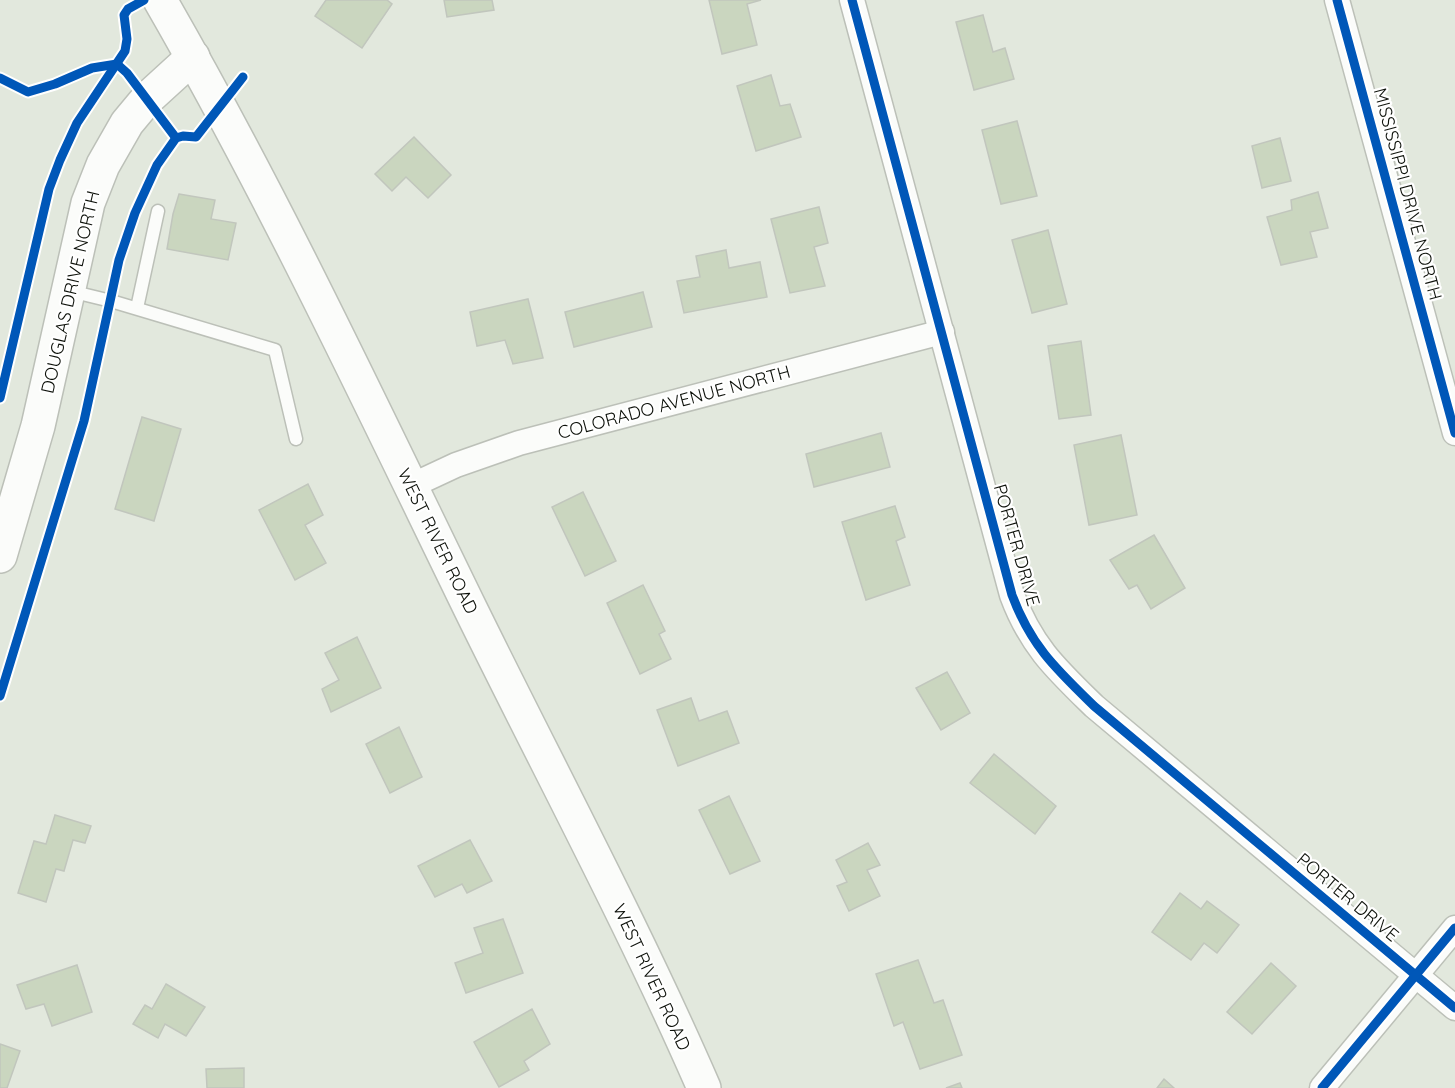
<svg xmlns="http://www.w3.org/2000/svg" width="1455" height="1088" font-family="Quicksand,sans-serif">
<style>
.building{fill:#cad6bf;stroke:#c1c6bd;stroke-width:1.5}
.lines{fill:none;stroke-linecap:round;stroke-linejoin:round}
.service-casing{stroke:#bcc0b8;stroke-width:15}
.minor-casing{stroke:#bcc0b8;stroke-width:27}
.secondary-casing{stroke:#bcc0b8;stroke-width:36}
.service{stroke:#fbfcfa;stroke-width:12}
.minor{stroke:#fbfcfa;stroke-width:24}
.secondary{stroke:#fbfcfa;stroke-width:33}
.cycleway-casing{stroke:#fff;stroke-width:13}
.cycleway{stroke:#0057b8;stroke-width:9}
.labels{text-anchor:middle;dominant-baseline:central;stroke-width:4.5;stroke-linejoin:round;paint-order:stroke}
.street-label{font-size:18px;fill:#0c1009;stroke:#fff}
</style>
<rect width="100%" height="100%" fill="#e2e8dd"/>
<g class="building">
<polygon points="326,0 387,0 392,4 362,48 315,16"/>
<polygon points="444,0 492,0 494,10 447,17"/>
<polygon points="709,0 761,0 747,4 757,45 722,54"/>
<polygon points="983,15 993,52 1005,48 1014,79 974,90 956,22"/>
<polygon points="771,75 780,106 790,104 801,137 756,151 737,86"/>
<polygon points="1017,121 1037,196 1001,204 982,130"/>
<polygon points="414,137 451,175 428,198 406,177 392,191 375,174"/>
<polygon points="1280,138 1291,181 1262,188 1252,146"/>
<polygon points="1318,192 1328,228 1310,232 1317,257 1281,265 1267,217 1292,210 1291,200"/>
<polygon points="179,194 215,200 211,219 236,223 228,260 167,249 173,214"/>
<polygon points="819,207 828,243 814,247 825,286 790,293 771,219"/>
<polygon points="1048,230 1067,304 1032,313 1012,240"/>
<polygon points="726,250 729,268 760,262 767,297 684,313 677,281 700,277 696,256"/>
<polygon points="643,292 652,327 574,347 565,312"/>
<polygon points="528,299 543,358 513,364 505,340 477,346 470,312"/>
<polygon points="1081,341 1091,415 1059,419 1048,346"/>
<polygon points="142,417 181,429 154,521 115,509"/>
<polygon points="881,433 890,467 814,487 806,454"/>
<polygon points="1121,435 1137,515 1089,525 1074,445"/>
<polygon points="308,484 323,515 305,525 326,563 295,580 259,510"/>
<polygon points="583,492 616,561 585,576 552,507"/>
<polygon points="895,506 905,537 896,541 910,585 866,600 842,522"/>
<polygon points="1154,535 1185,588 1151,609 1137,585 1129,589 1110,560"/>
<polygon points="643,585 665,631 659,634 671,659 640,674 607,603"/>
<polygon points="357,637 381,688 331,712 322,689 339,680 325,653"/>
<polygon points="947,672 970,713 941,730 916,688"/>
<polygon points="691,698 699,721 727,711 739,743 678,766 657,710"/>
<polygon points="399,727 422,777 390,793 366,744"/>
<polygon points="994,754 1056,806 1035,834 970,783"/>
<polygon points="729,796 760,861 730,874 699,810"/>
<polygon points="55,815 91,826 85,843 73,840 64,871 56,869 46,902 18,893 34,841 46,844"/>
<polygon points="470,840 492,881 467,893 462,884 435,897 418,866"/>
<polygon points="868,843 880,865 867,870 880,896 849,911 837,886 847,882 836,860"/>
<polygon points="1180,893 1201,909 1207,901 1239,925 1217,953 1204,943 1191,960 1152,932"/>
<polygon points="503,919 523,973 466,993 455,963 483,953 474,928"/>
<polygon points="918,960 934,1003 943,1000 962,1055 920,1069 903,1022 894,1026 876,974"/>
<polygon points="1271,963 1296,986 1252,1034 1227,1012"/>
<polygon points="77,965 92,1012 52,1026 44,1004 26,1009 17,985"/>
<polygon points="166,984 205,1007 186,1036 165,1024 158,1038 133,1024 145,1005 152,1009"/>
<polygon points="532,1009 550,1044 524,1061 529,1070 499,1087 474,1042"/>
<polygon points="0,1044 20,1051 7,1088 0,1088"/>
<polygon points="244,1068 244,1088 207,1088 206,1069"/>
<polygon points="1164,1079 1174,1088 1157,1088"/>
<polygon points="960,1083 962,1088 946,1088"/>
</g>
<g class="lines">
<g class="service-casing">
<g id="service">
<polyline points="70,291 111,301 275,350 296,439"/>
<polyline points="137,308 158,211"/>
</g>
</g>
<g class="minor-casing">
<g id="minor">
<path d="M852 0 1012 595C1031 646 1056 669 1094 706L1455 1008"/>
<polyline points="1337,0 1455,433"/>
<polyline points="411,486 456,465 519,443 942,332"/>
<polyline points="1322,1088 1455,928"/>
</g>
</g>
<g class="secondary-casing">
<g id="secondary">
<path d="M160 0C274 198 371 405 471 610 549 769 633 925 704 1088"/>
<polyline points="0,556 38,426 88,203 103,165 127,123 147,99 193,57"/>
</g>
</g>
<use href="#service" class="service"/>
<use href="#minor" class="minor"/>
<use href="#secondary" class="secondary"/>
<g class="cycleway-casing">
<g id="cycleway">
<path d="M852 0 1012 595C1031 646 1056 669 1094 706L1455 1008"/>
<polyline points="1337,0 1455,433"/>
<polyline points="0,78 28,92 55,84 92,68 117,64 127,73 176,138"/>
<polyline points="0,398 49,189 60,160 77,123 125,51 127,39 124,15 128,9 144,0"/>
<polyline points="0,696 84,421 119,260 135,213 157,165 176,138 183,136 196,137 243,77"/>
<polyline points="1322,1088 1455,928"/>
</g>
</g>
<use href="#cycleway" class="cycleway"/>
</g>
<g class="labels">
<g class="street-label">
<text transform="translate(1408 194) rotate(75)">MISSISSIPPI DRIVE NORTH</text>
<text transform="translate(70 292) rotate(-77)">DOUGLAS DRIVE NORTH</text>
<text transform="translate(674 402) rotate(-15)">COLORADO AVENUE NORTH</text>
<text transform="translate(438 541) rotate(64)">WEST RIVER ROAD</text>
<text transform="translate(1017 545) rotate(74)">PORTER DRIVE</text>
<text transform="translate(1348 897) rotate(40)">PORTER DRIVE</text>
<text transform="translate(652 977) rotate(65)">WEST RIVER ROAD</text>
</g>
</g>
</svg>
